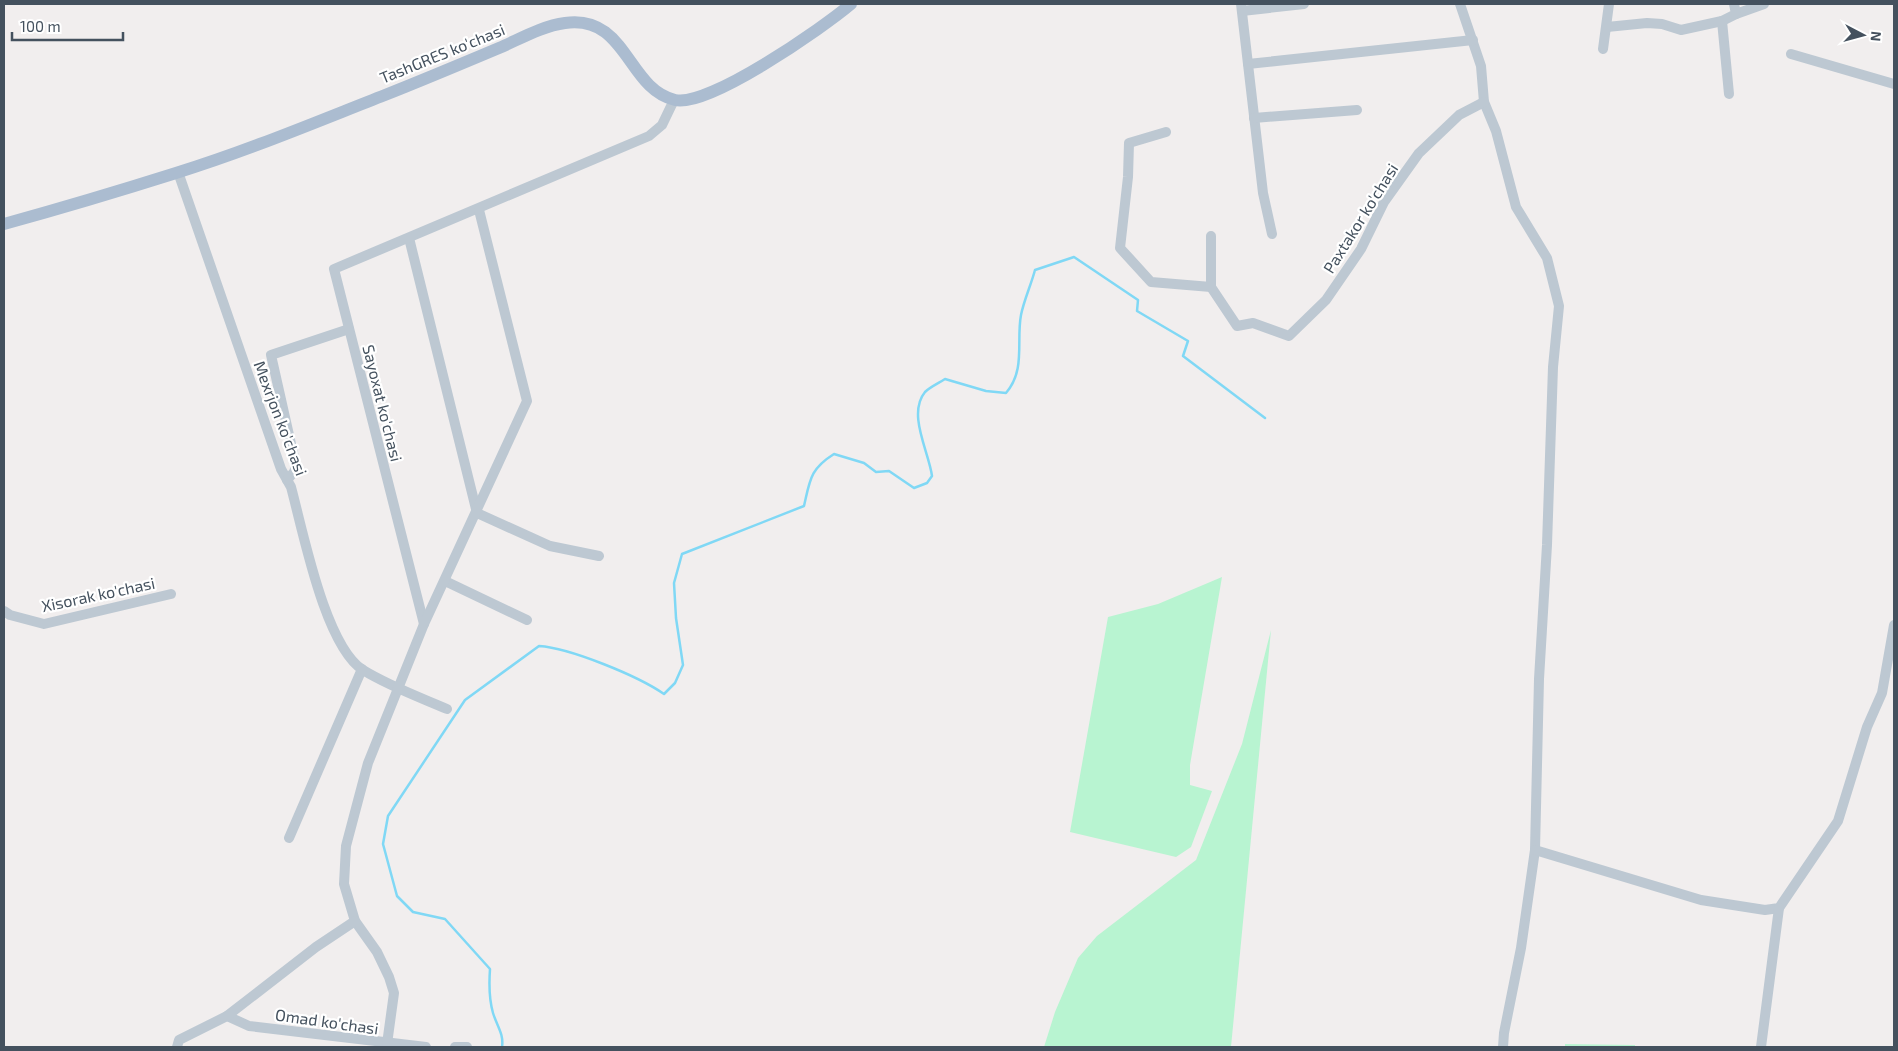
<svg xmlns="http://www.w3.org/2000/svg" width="1898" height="1051" font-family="'Exo 2',sans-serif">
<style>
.green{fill:#b8f4d1}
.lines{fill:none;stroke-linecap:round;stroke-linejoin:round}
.stream{stroke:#80d8f5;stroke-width:2.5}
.minor{stroke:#bdc8d2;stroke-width:10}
.major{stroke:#abbcd0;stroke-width:12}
.labels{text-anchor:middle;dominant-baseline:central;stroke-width:4.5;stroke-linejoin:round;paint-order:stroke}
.street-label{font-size:16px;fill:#44515e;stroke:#fff}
</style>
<rect width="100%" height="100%" fill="#f1eeee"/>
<g class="green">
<polygon points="1222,577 1190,765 1190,785 1212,791 1191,847 1176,857 1070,832 1108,617 1158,604"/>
<polygon points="1271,630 1231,1047 1044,1047 1055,1012 1078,958 1097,936 1196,860 1242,744"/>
<polygon points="1565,1044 1635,1045 1635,1047 1565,1047"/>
</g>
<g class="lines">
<path class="stream" d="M502 1047C504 1034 497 1026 493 1013 489 999 489 983 490 969L445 919 413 912 397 896 383 844 388 816 465 700 539 646C570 648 638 676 664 694L675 683 683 665 676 618 674 583 682 554 804 506C810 480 810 469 834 454L864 463 876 472 889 471 914 488 927 483 932 476C929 452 907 414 925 392 930 387 939 383 945 379L986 391 1006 393C1026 370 1016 341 1021 315 1024 300 1031 285 1035 270L1074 257 1138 300 1137 311 1188 341 1183 356 1265 418"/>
<g class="minor">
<polyline points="1241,4 1263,193 1272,234"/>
<polyline points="1460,4 1481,66 1484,102 1496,131 1516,207 1547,258 1559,306 1553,367 1547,545 1539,679 1535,850 1521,948 1504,1033 1503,1047"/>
<polyline points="1242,11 1304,4"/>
<polyline points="1736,14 1764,4"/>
<polyline points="1722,21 1729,94"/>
<polyline points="1607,27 1647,23 1662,24 1681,30 1722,21 1736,14 1734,4"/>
<polyline points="1603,49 1609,4"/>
<polyline points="1791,54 1894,84"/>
<polyline points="1248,64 1473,40"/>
<polyline points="1254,118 1357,110"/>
<polyline points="1166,132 1129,143 1128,177 1120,248 1151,282 1211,287"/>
<path d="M178 172 281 469 291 487C303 531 325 646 363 670 389 686 419 697 447 709"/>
<polyline points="1211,236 1211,287 1237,326 1253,323 1289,336 1326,300 1361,249 1384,202 1419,153 1459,115 1484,102"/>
<polyline points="409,238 477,513 550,546 599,556"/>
<polyline points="287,480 294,472 296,466 271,355 349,329"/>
<polyline points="445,581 527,620"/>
<polyline points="4,611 10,615 44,624 171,594"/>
<polyline points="424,624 334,269 649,136 662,125 674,100"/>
<polyline points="289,838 362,669"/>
<polyline points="1535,850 1701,900 1765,910 1779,908 1838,821 1867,727 1882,693 1894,625"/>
<polyline points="227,1016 249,1026 426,1047"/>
<polyline points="387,1044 394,993 389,977 377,952 355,921 344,884 346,846 368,763 424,624 527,401 479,210"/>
<polyline points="177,1047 179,1040 227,1016 316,947 355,921"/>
<polyline points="455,1047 467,1047"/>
<polyline points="1761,1047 1779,908"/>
</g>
<path class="major" d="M4 224C62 208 119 191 176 173 247 151 316 122 385 95 423 80 461 64 499 48 520 39 542 26 565 23 627 14 627 89 675 100 708 108 824 27 851 4"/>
</g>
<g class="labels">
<g class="street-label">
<text transform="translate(442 53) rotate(-22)">TashGRES ko'chasi</text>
<text transform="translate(1360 218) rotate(-58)">Paxtakor ko'chasi</text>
<text transform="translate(383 403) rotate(76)">Sayoxat ko'chasi</text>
<text transform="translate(281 418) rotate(69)">Mexrjon ko'chasi</text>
<text transform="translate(98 594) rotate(-12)">Xisorak ko'chasi</text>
<text transform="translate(327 1021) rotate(8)">Omad ko'chasi</text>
</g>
</g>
<rect width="1898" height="1051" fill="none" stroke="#44515e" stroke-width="10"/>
<g transform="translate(1863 35) rotate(96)" stroke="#ffffff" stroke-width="4" paint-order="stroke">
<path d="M0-4L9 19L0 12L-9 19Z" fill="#44515e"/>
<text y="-8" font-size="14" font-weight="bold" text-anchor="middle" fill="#44515e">N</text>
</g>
<path d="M12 32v8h111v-8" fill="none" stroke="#44515e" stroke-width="2.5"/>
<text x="20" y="32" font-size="15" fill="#44515e" stroke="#ffffff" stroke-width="4" paint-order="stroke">100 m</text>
</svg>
